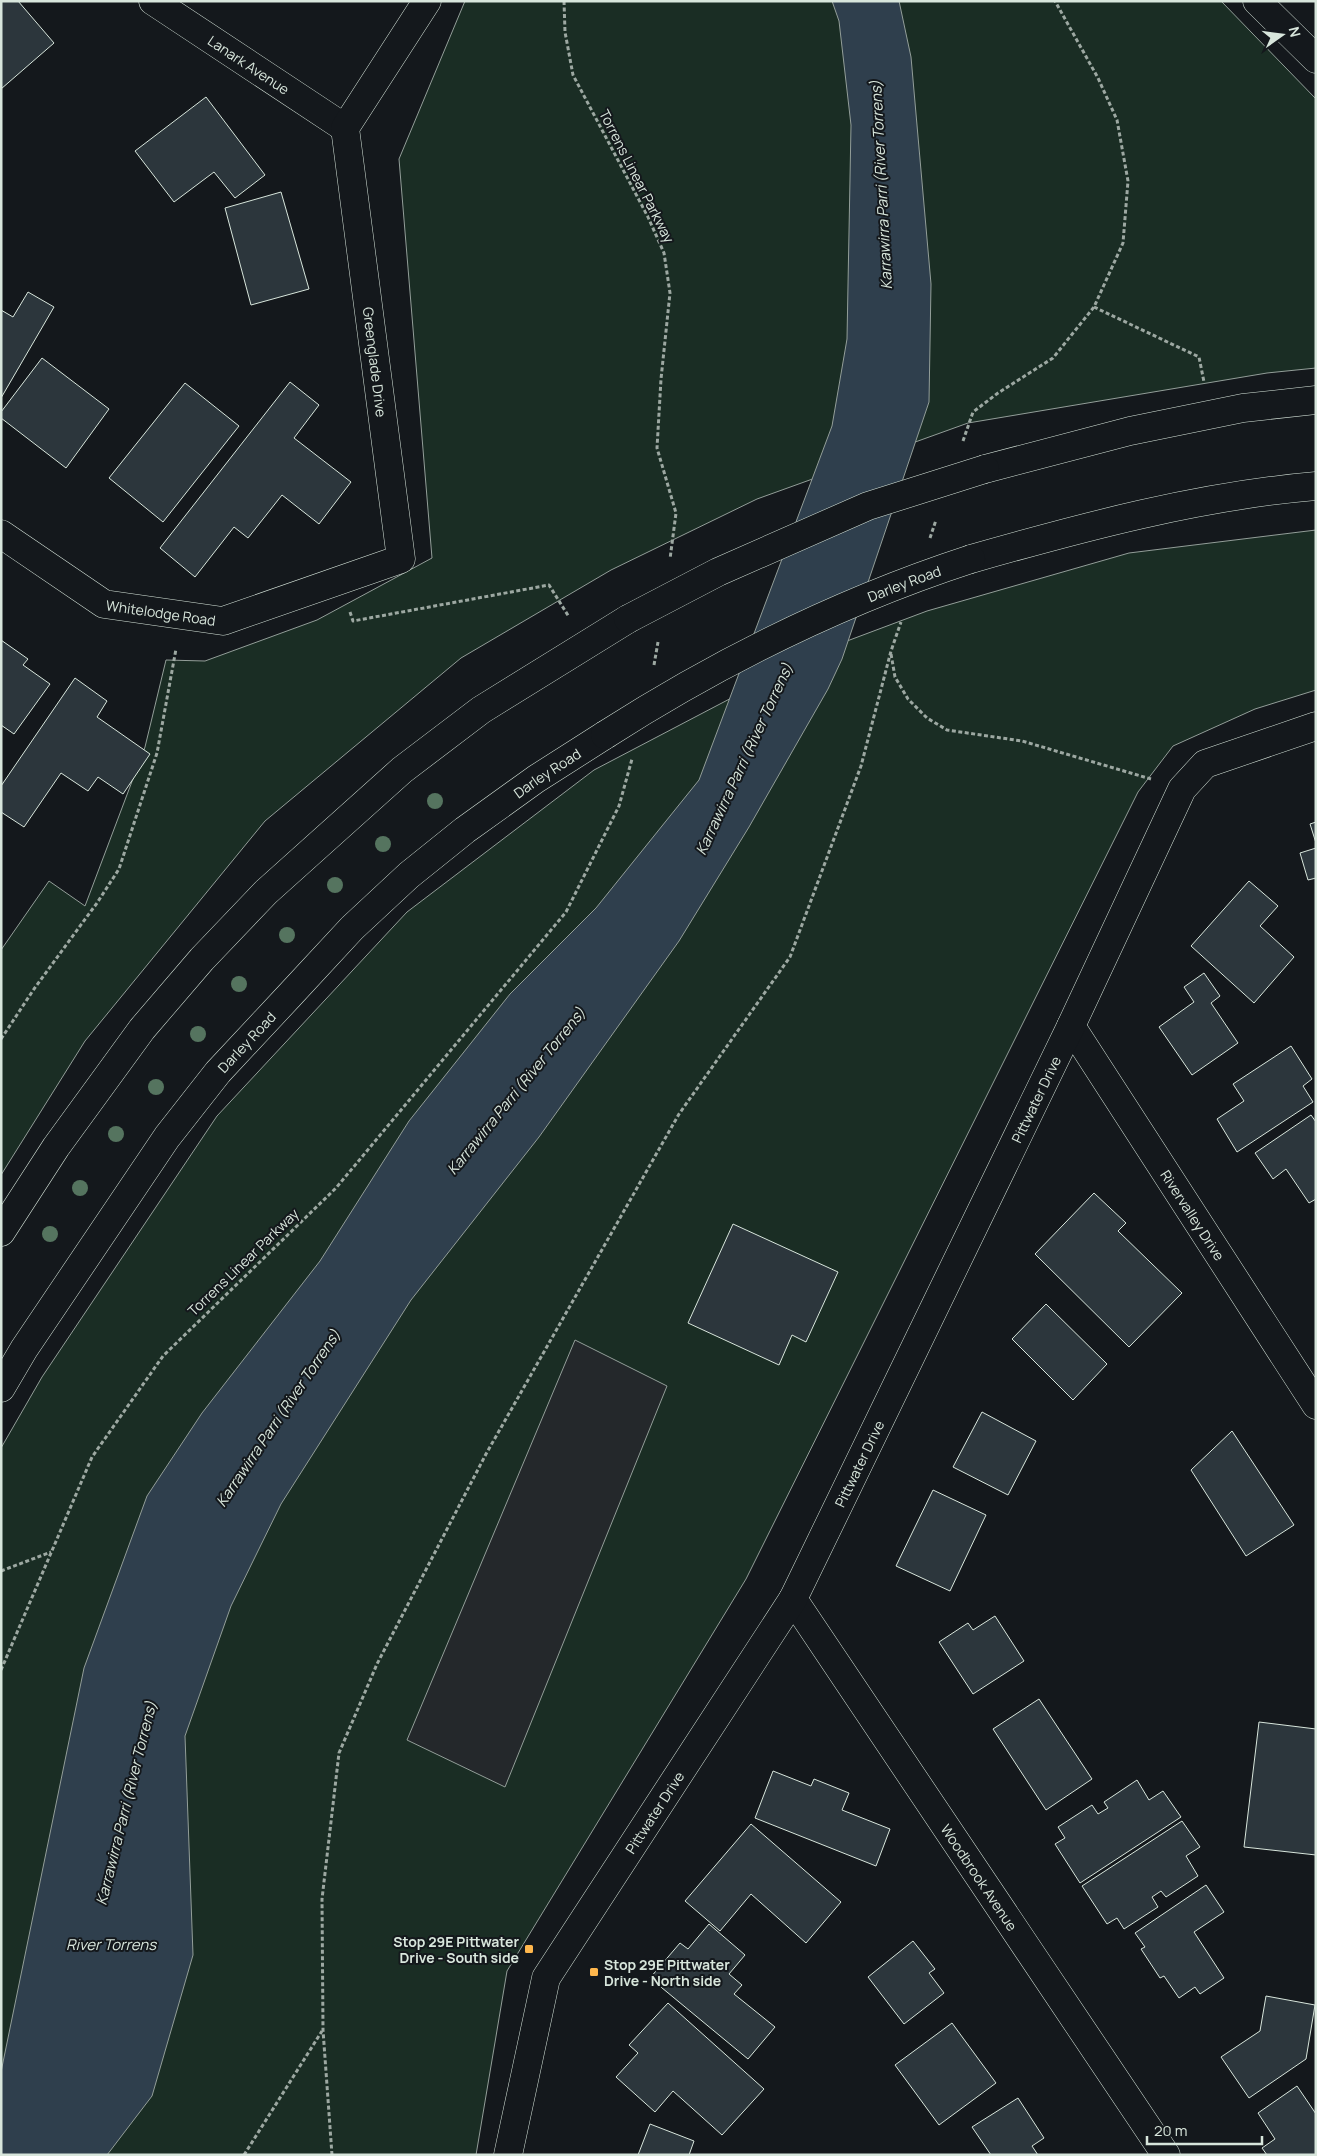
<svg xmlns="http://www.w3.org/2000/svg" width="1317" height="2156" font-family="Manrope,sans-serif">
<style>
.green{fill:#1a2d24;stroke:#939e99}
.parking{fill:#24282b;stroke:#939e99}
.water{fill:#2f3f4d;stroke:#939e99}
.building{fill:#2c363c;stroke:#d8e6dc}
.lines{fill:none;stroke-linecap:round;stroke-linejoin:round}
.minor-casing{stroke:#d8e6dc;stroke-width:29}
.major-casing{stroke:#d8e6dc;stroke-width:29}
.path{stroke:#9da8a2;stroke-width:3;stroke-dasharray:4 2.5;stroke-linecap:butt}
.minor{stroke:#14181c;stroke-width:28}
.major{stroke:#14181c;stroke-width:28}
.major-bridge-casing{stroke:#d8e6dc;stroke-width:29;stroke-linecap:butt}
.major-bridge{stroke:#14181c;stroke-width:28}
.tree{fill:#55745f}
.poi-dot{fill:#ffb74d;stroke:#14181c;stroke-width:2}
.labels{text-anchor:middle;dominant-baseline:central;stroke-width:4;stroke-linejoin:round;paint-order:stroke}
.street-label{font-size:14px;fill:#d8e6dc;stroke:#14181c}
.poi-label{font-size:14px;font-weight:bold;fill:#d8e6dc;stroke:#14181c;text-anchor:end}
.water-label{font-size:15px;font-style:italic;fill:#d8e6dc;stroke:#14181c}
</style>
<rect width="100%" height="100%" fill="#14181c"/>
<g class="green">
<polygon points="465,1 1221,1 1316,99 1316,368 1267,373 968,423 757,499 611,570 461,658 265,821 85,1041 1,1175 1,950 49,881 85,906 145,747 166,660 205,661 317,620 432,558 399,159"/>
<polygon points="1316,530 1316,690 1255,709 1173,746 1138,792 746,1579 507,1971 476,2155 1,2155 1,1448 42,1377 217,1116 407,912 594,770 823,650 927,611 1129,553"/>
</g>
<polygon class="parking" points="575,1340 667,1386 505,1787 407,1740"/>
<polygon class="water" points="832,1 899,1 911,57 931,284 929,402 842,659 828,689 749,827 679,941 539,1137 411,1300 281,1504 231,1606 185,1736 193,1955 152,2096 107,2155 1,2155 1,2072 84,1668 147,1496 202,1413 320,1261 409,1121 510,994 596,908 699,780 832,426 847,339 851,125 839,21"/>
<g class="building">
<polygon points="1,1 18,1 54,43 1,89"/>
<polygon points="206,97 265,175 235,198 214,172 174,202 135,151"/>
<polygon points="281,192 309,289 251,305 225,208"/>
<polygon points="28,292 54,307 1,398 1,310 13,317"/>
<polygon points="42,358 109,409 66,468 1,418 1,412"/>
<polygon points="290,382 319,405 294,438 351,482 319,524 282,495 248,538 234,527 195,577 160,548"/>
<polygon points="185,383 239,426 163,522 109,478"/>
<polygon points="1,640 28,659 23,665 50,684 14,734 1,725"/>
<polygon points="75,678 107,701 97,717 150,754 123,794 98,777 88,791 61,773 24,827 1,812 1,786"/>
<polygon points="1316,822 1316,843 1310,824"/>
<polygon points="1316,848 1316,878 1308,880 1300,853"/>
<polygon points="1249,881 1278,906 1260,926 1294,957 1254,1003 1191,946"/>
<polygon points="1204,973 1220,996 1211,1003 1238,1043 1192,1075 1159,1027 1194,1002 1184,987"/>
<polygon points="1291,1046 1312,1079 1303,1086 1313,1102 1237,1152 1217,1119 1244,1101 1233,1084"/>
<polygon points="1311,1115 1316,1122 1316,1199 1309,1203 1286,1169 1273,1179 1255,1153"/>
<polygon points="1094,1193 1126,1223 1118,1231 1182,1293 1129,1347 1035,1254"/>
<polygon points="733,1224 838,1272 806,1342 792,1335 779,1365 688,1323"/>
<polygon points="1046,1304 1107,1364 1073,1400 1012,1339"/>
<polygon points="982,1412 1036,1441 1008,1495 953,1467"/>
<polygon points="1232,1431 1294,1525 1246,1556 1191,1470"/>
<polygon points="933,1490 986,1515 950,1591 896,1566"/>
<polygon points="995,1616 1024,1661 973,1694 939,1642 968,1623 973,1630"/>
<polygon points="1039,1699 1092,1779 1046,1810 993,1729"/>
<polygon points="1259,1722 1316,1729 1316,1855 1244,1847"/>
<polygon points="773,1771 811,1786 814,1779 849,1793 842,1810 890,1829 876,1866 755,1818"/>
<polygon points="1137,1780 1149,1800 1163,1791 1181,1817 1080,1883 1055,1844 1065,1838 1058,1827 1092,1805 1098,1814 1108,1808 1104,1802"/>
<polygon points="1182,1821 1200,1847 1186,1856 1198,1876 1166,1897 1161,1891 1152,1897 1158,1907 1124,1929 1117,1918 1107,1924 1082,1886"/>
<polygon points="751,1824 841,1902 806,1943 751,1894 720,1931 685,1901"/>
<polygon points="1206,1885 1224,1912 1194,1932 1224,1978 1200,1994 1195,1987 1179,1998 1164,1976 1160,1978 1141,1949 1145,1947 1135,1933"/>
<polygon points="709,1924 745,1955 729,1974 742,1985 734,1994 775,2027 748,2059 650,1978 680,1943 688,1949"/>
<polygon points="913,1941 935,1969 929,1973 944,1993 904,2024 868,1977"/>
<polygon points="1266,1996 1315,2005 1306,2059 1249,2098 1221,2057 1260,2031"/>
<polygon points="668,2003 764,2089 722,2135 673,2091 655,2112 616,2077 638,2053 629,2045"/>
<polygon points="952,2023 996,2083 939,2125 895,2065"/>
<polygon points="1297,2086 1316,2114 1316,2155 1267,2155 1262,2148 1275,2139 1258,2113"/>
<polygon points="1018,2098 1044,2138 1032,2146 1038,2155 991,2155 972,2127"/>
<polygon points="650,2124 694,2141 689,2155 638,2155"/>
</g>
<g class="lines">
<g class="minor-casing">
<g id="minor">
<path id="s1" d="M153 1 345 128"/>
<polyline points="1257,1 1316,59"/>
<path id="s2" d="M1 534 104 604 223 621 401 559 345 128 427 1"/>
<path id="s3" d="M1071 1026 1316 1405"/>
<path id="s4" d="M793 1599 1166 2155"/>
<path id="s5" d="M508 2155 546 1978 793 1599 1071 1026 1182 789 1205 764 1316 726"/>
</g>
</g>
<g class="major-casing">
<g id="major">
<polyline points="985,469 1130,431 1243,408 1316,400"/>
<path d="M971 559C1083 527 1199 496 1316 486"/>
<polyline points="1,1232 56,1147 142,1029 202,959 266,892 402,770 481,710 628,619"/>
<path id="s6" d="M1 1388 24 1349 167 1137 218 1072 289 996 352 928 409 875 465 830 536 779 605 735"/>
</g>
</g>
<g class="path">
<polyline points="564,1 565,32 573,75 648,217 664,253 670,293 661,379 657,448 676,513 670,559"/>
<polyline points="1094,307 1199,357 1204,382"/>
<polyline points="963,441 973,412 998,393 1053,358 1094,307 1123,243 1128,181 1117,120 1098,78 1055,1"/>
<polyline points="930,538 936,520"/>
<polyline points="350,612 353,621 549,585 569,617"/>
<polyline points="891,654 895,677 908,699 927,718 947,730 1022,741 1151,779"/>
<polyline points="654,665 658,642"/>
<polyline points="1,1039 34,989 97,903 119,869 157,753 176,649"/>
<polyline points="1,1571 51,1552"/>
<polyline points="1,1670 92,1457 163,1356 336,1188 566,912 619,806 632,759"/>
<polyline points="244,2155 322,2031"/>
<polyline points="332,2155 323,2030 322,1899 339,1753 377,1664 486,1454 679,1114 790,957 861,766 891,651 901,622"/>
</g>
<use href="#minor" class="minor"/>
<use href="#major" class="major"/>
<g class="major-bridge-casing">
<g id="major-bridge">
<polyline points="628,619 718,572 868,506 985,469"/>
<path id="s7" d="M605 735C719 662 842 601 971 559"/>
</g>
</g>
<use href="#major-bridge" class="major-bridge"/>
</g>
<g class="tree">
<circle cx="435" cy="801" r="8"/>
<circle cx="383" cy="844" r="8"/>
<circle cx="335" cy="885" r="8"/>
<circle cx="287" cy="935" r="8"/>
<circle cx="239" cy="984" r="8"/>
<circle cx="198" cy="1034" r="8"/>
<circle cx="156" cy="1087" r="8"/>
<circle cx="116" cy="1134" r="8"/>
<circle cx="80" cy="1188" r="8"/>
<circle cx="50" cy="1234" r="8"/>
</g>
<g class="poi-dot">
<rect x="524" y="1944" width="10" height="10" rx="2.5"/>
<rect x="589" y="1967" width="10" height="10" rx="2.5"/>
</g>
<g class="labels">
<g class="street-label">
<text stroke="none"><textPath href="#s1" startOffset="115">Lanark Avenue</textPath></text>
<text transform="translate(637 176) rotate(63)">Torrens Linear Parkway</text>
<text transform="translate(375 362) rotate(83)">Greenglade Drive</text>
<text stroke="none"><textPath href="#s7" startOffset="336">Darley Road</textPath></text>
<text stroke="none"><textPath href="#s2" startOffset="182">Whitelodge Road</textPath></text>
<text stroke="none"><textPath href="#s6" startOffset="830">Darley Road</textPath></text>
<text stroke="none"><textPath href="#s6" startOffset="425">Darley Road</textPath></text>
<text stroke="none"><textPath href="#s5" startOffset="1189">Pittwater Drive</textPath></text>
<text stroke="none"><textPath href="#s3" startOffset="225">Rivervalley Drive</textPath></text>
<text transform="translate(243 1262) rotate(-44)">Torrens Linear Parkway</text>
<text stroke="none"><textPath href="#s5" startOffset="784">Pittwater Drive</textPath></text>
<text stroke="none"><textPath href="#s5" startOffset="379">Pittwater Drive</textPath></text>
<text stroke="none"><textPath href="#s4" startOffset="335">Woodbrook Avenue</textPath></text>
</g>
<g class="poi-label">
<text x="519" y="1941">Stop 29E Pittwater<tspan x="519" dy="16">Drive - South side</tspan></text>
<text x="604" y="1964" text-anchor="start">Stop 29E Pittwater<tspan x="604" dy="16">Drive - North side</tspan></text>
</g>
<g class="water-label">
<text transform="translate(881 185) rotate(-93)">Karrawirra Parri (River Torrens)</text>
<text transform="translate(744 759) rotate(-65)">Karrawirra Parri (River Torrens)</text>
<text transform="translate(516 1091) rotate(-51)">Karrawirra Parri (River Torrens)</text>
<text transform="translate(278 1418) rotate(-56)">Karrawirra Parri (River Torrens)</text>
<text transform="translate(126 1803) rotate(-76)">Karrawirra Parri (River Torrens)</text>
<text x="111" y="1944">River Torrens</text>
</g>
</g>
<rect width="1317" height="2156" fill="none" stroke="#d8e6dc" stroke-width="5"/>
<g transform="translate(1282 35) rotate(76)" stroke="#14181c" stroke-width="4" paint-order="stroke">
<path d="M0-4L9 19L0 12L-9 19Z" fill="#d8e6dc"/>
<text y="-8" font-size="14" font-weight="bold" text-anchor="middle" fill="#d8e6dc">N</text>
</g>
<path d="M1147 2136v8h115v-8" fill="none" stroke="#d8e6dc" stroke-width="2.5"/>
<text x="1154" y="2136" font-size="15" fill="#d8e6dc" stroke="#14181c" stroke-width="4" paint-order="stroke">20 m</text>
</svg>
